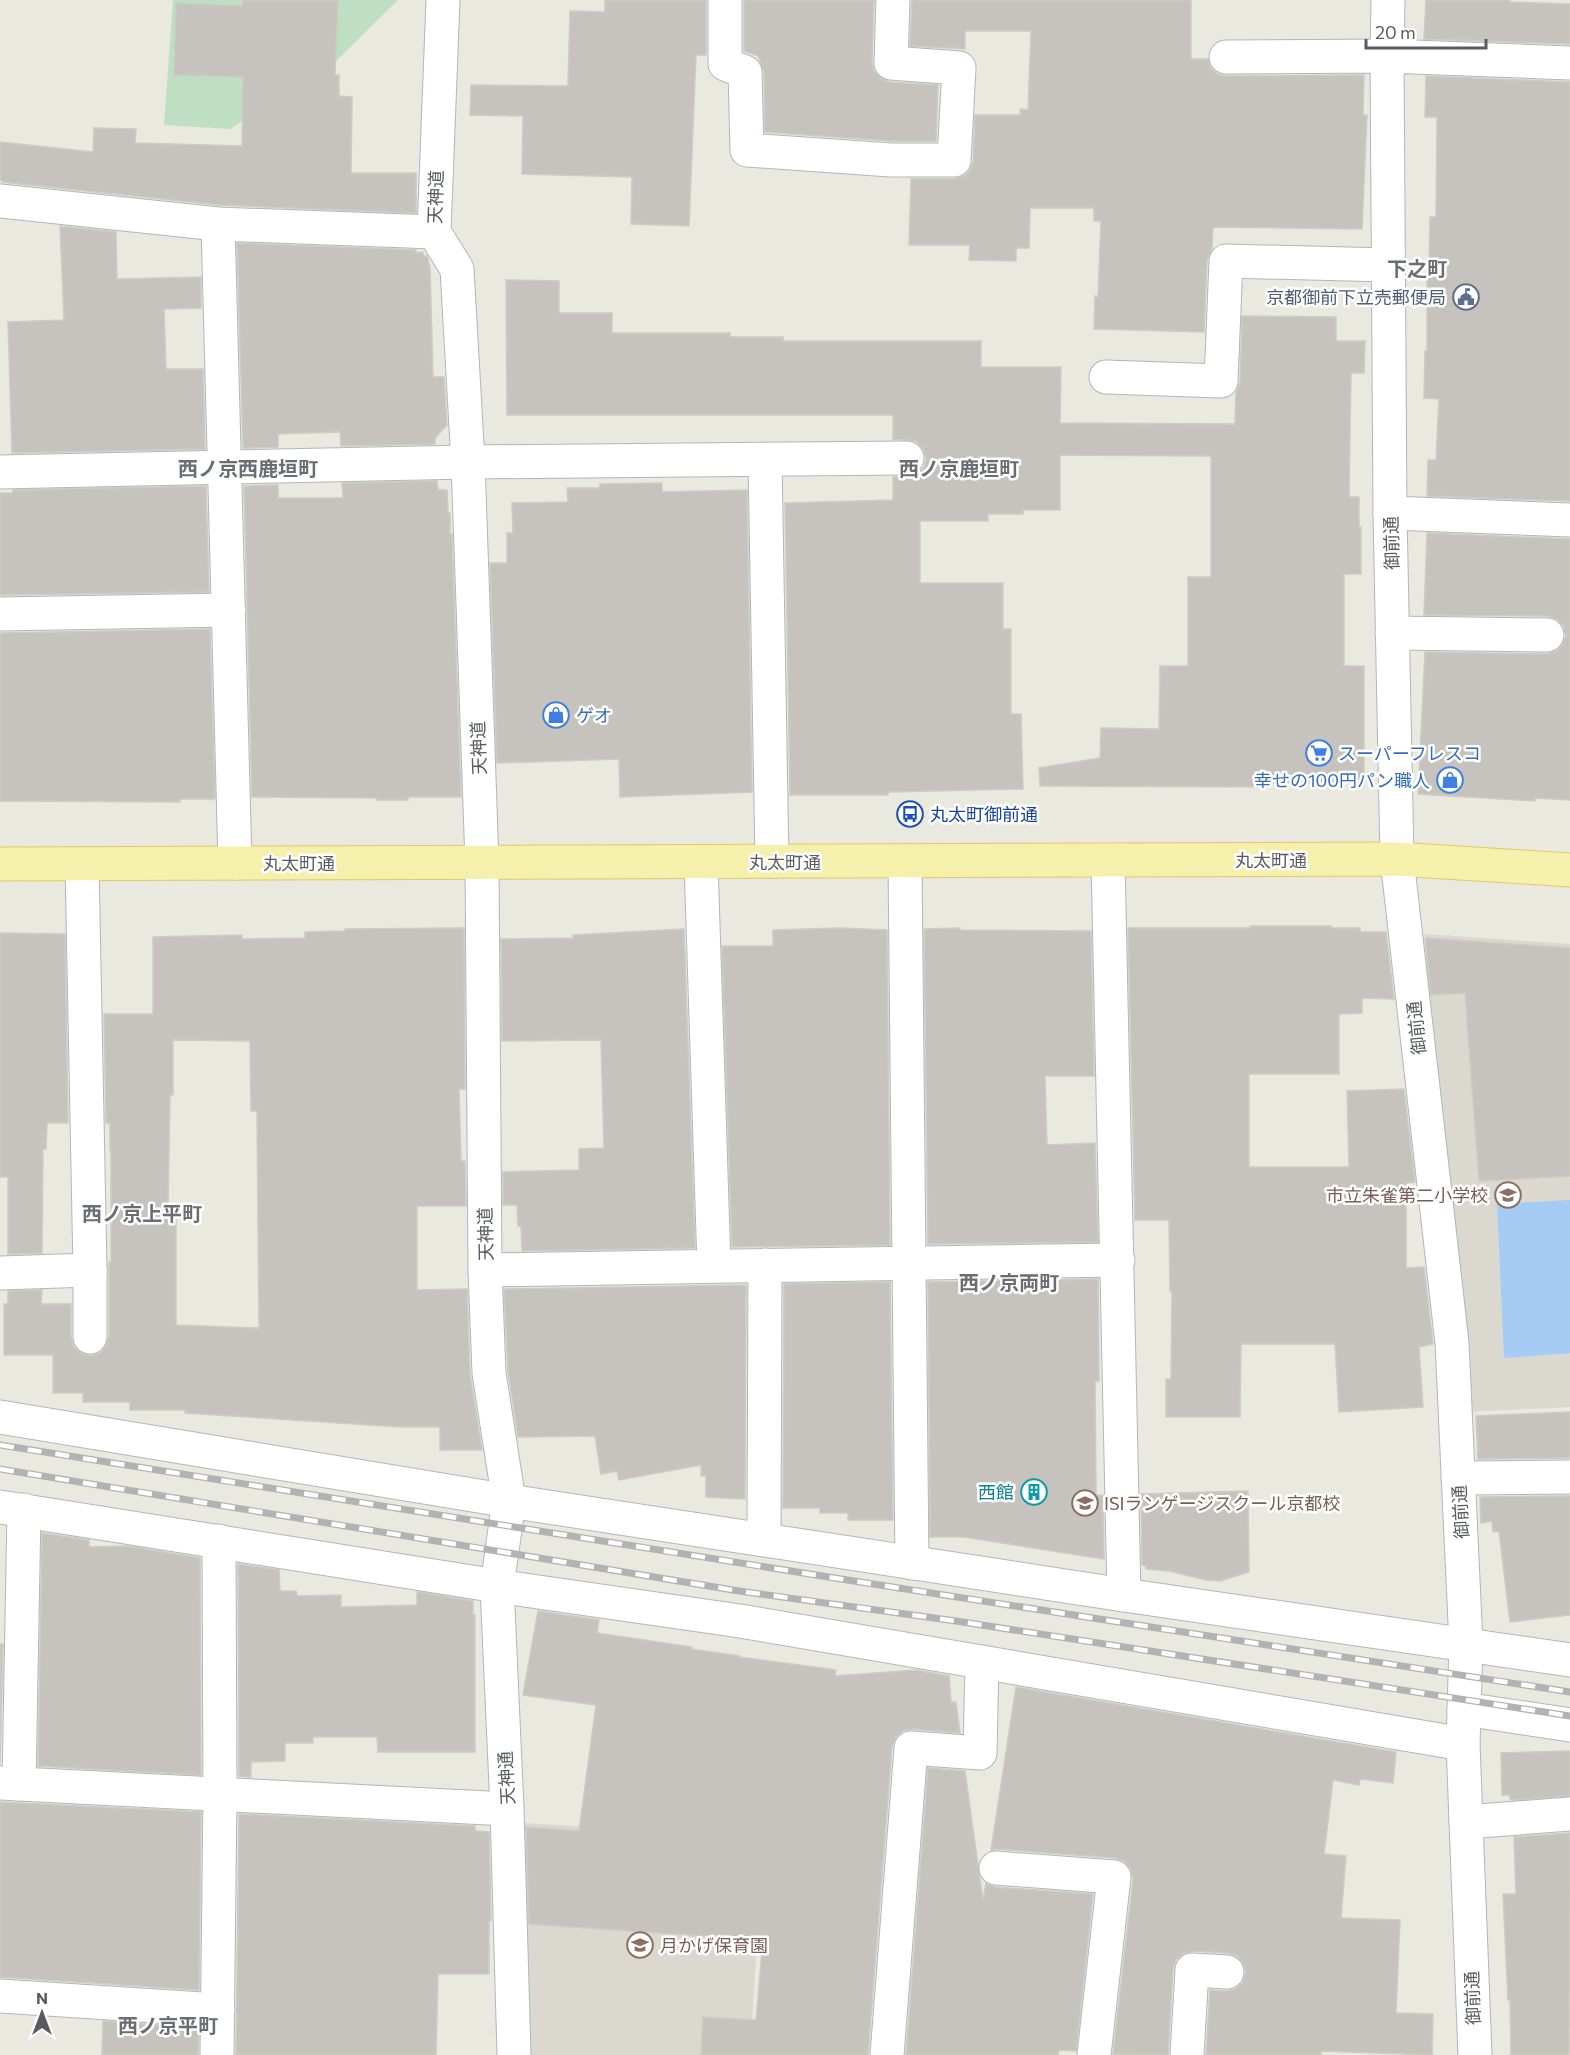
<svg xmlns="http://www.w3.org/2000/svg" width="1570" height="2055" font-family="Commissioner,'Noto Sans JP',sans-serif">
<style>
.education{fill:#dad8cf}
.green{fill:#bfdfc2}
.water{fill:#a6cbf4}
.building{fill:#c6c3be;stroke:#cecbc0;stroke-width:1.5;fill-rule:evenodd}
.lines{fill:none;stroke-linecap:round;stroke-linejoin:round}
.minor-casing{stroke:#b3b5ba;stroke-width:35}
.major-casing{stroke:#e0c964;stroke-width:35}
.minor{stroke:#fff;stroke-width:33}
.major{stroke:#f5f0ab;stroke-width:33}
.rail-casing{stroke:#b1b2b2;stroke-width:7}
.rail{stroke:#fff;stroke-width:4.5;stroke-dasharray:14;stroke-linecap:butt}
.labels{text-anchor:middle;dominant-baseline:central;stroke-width:5;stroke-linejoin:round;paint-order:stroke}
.street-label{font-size:18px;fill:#595b60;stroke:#fff}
.service-label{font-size:18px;fill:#4e5e75;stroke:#fff;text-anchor:end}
.shop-label{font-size:18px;fill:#366cbe;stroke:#fff;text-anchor:start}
.transit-label{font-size:18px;fill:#164399;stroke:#fff;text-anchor:start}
.education-label{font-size:18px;fill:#785e54;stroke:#fff;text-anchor:start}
.culture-label{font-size:18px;fill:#0d838f;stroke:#fff;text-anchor:end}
.neighbourhood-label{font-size:20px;font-weight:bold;fill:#6a6d71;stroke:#fff}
</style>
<rect width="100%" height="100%" fill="#eae9e0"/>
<g class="education">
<polygon points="1425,934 1570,944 1570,1407 1465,1412 1431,1056"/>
<polygon points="524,1823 763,1838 750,2055 527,2055 524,2051"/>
</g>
<polygon class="green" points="173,0 398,0 336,61 230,129 164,125"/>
<polygon class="water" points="1570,1200 1570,1353 1504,1358 1497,1204"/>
<g class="building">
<polygon points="243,0 338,0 335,75 339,75 339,96 352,97 351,173 416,173 416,213 219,205 2,182 2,180 0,180 0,142 93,152 94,128 136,129 135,143 242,146 243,77 174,75 176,3 242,6"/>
<polygon points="605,0 706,0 706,55 696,55 689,226 631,224 632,177 522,174 523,116 470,115 471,85 568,86 570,11 605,12"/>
<polygon points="744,0 874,0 872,62 874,71 880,78 889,82 938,85 936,141 892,141 765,132 764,72 758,56 744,51"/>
<polygon points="912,0 1191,0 1191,59 1208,59 1210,67 1217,74 1226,76 1364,75 1363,115 1367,115 1362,229 1213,227 1212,249 1207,260 1204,332 1094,329 1095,296 1098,296 1101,221 1094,221 1094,208 1030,208 1029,248 1016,248 1016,261 969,260 970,245 909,245 911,179 954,179 964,176 970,170 973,162 975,115 1020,115 1020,109 1028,110 1031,31 965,31 965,49 910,46"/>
<polygon points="1426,0 1510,0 1510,2 1570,4 1570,44 1424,39"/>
<polygon points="1426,76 1570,82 1570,501 1427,496 1428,460 1436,460 1439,399 1424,398 1425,351 1427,351 1427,268 1429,268 1430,217 1436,217 1437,117 1425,117"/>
<polygon points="60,226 116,232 117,279 201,277 201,308 164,309 166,369 203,369 205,449 12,453 8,322 64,320"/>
<polygon points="237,243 416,250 416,253 423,252 423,256 427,256 430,267 433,377 444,377 447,425 435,438 435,444 341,446 340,432 278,434 278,447 243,448"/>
<polygon points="506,280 559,281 559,313 612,313 612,333 730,333 730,337 783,337 783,341 981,341 981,367 1061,367 1060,423 1235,424 1236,392 1240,382 1242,316 1336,317 1336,341 1365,341 1364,373 1351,373 1349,497 1359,497 1359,527 1361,527 1361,574 1344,574 1344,666 1364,666 1364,783 1271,783 1271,787 1040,786 1039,768 1100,758 1101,728 1159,729 1160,666 1188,666 1188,577 1211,577 1211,456 1060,455 1060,510 1023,510 1023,514 988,514 988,521 920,521 920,583 1003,583 1003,629 1011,629 1011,714 1021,714 1023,789 888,792 888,795 790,795 785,503 893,500 893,477 908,477 917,474 924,467 926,458 923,449 916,441 893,439 893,415 507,415"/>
<polygon points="437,481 438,490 447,490 448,513 450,513 450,534 452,534 461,797 408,797 408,800 377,800 377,798 252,797 244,486 278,485 278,498 343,498 342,483"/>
<polygon points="662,483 662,492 747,490 752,792 620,797 619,759 497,763 490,563 507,563 507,533 513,533 512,503 568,502 567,488 600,488 600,484"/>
<polygon points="206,486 209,592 0,595 0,493 13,493 13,490"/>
<polygon points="1427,533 1570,539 1570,800 1535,798 1535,801 1418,794 1425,652 1547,654 1557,651 1563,644 1566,636 1563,625 1556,619 1547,616 1424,615"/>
<polygon points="210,629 215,799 180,799 180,802 0,801 0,633"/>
<polygon points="1250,926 1331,926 1331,928 1360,928 1360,932 1386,932 1394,999 1362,998 1362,1013 1339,1014 1339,1074 1249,1074 1249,1167 1349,1167 1347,1091 1404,1089 1415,1182 1406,1183 1406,1268 1424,1267 1433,1344 1419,1347 1423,1407 1339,1412 1335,1344 1241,1344 1240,1417 1166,1417 1166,1379 1171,1379 1172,1292 1170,1292 1169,1220 1135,1220 1128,928 1250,928"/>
<path d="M464 928 465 1089H459L461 1161H465L466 1206H417V1290L467 1289 470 1374 482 1450H440V1427H401L185 1413V1410H130V1402H83V1393H53V1355H4V1304H8V1291L42 1290 41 1304H71V1337L74 1347 81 1353 91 1356 100 1353 106 1346 109 1337V1262H111V1150H110V1123H106L104 1014H153V937L242 935V939L305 938V932L345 931V929ZM173 1040 250 1041 251 1111H257L259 1328 176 1325V1208H168L170 1095H173Z"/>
<polygon points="839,928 887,930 890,1245 732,1247 722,946 773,946 773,930"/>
<polygon points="960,928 960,930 1091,931 1094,1076 1045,1076 1047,1145 1095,1143 1098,1242 928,1244 924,929"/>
<polygon points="684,929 695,1248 522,1251 521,1226 518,1226 517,1205 503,1205 503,1172 579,1170 579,1149 604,1148 601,1040 502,1041 501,939 573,938 573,935"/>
<polygon points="0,933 65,934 68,1123 47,1123 46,1149 43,1149 42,1253 8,1254 8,1177 0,1177"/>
<polygon points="1425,938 1570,948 1570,1176 1479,1181 1465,993 1431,995"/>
<polygon points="1098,1279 1099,1381 1095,1381 1096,1495 1103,1495 1104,1559 964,1537 930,1537 928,1282"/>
<polygon points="890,1282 893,1520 848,1520 848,1513 820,1513 820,1508 783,1508 784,1284"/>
<polygon points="746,1285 745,1499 706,1497 706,1476 701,1476 701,1465 619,1480 617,1471 601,1474 595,1436 518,1437 508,1371 504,1289"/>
<polygon points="1570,1412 1570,1458 1478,1459 1476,1416"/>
<polygon points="1248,1491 1249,1572 1220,1581 1206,1580 1169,1571 1146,1569 1146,1566 1142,1565 1141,1494"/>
<polygon points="1570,1496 1570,1615 1510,1622 1499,1531 1493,1532 1492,1521 1481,1523 1480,1497"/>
<polygon points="42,1533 89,1540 89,1547 127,1546 200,1558 201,1775 38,1766"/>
<polygon points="238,1564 279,1570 280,1591 296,1591 297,1596 341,1595 341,1607 417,1605 417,1592 473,1601 473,1615 475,1615 475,1752 378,1752 377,1737 313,1737 313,1743 285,1743 285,1761 251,1762 251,1777 239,1776"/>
<polygon points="538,1611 599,1620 597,1633 692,1647 691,1649 739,1656 739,1657 836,1670 835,1676 916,1670 949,1676 951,1702 956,1702 960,1733 912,1729 903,1731 896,1737 892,1746 868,2055 701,2055 703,2017 756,2020 763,1940 529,1924 526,1827 579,1831 596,1705 523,1695"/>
<polygon points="0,1644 3,1644 0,1764"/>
<polygon points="1016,1687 1396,1752 1393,1783 1360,1779 1359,1785 1333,1780 1324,1854 1346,1856 1341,1918 1400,1920 1396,2013 1433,2014 1432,2055 1321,2051 1321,2055 1206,2055 1210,1990 1226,1991 1235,1989 1242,1983 1246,1972 1243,1963 1237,1956 1228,1953 1193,1951 1183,1954 1176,1960 1173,1968 1168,2055 1113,2054 1133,1879 1131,1869 1124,1861 1115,1858 997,1849 991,1850"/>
<polygon points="1570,1751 1570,1796 1513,1800 1510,1799 1510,1795 1502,1795 1501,1753"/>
<polygon points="928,1768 965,1771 983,1901 986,1883 995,1887 1093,1894 1076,2051 1059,2050 1058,2055 906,2055"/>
<polygon points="0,1802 201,1812 199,1990 0,1977"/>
<polygon points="239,1814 475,1826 475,1831 489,1832 491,1921 489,1921 489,1974 438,1974 436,2055 236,2055"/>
<polygon points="1570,1833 1569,2055 1511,2055 1510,2000 1508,2000 1503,1894 1516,1894 1514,1837"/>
<polygon points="103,2021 199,2028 198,2055 102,2055"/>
</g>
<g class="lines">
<g class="minor-casing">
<g id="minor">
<polyline points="443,0 434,232 457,269 468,462 482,863 485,1270 489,1373 509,1501 497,1586 507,1809 514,2055"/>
<polyline points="725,0 725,64 745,72 747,150 891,160 954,160 959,68 891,63 893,0"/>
<polyline points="1388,0 1387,56 1390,513 1397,859 1452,1343 1466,1644 1463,1744 1475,2055"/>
<polyline points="1226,57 1387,56 1570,63"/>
<polyline points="0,201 218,224 434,232"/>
<polyline points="218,224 235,863"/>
<polyline points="1106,377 1221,381 1226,261 1388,265"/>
<polyline points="765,460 772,861"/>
<polyline points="0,472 468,462 907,458"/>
<polyline points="1390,513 1570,520"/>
<polyline points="0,614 229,610"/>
<polyline points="1392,633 1547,635"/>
<polyline points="905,861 912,1563"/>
<polyline points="1108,861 1124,1595"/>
<polyline points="701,862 714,1266"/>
<polyline points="90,1270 90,1337"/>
<polyline points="485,1270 1118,1260"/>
<polyline points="0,1273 90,1270 82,864"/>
<polyline points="0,1417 509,1501 1124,1595 1570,1660"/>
<polyline points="1458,1478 1570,1477"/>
<polyline points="0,1507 497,1586 740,1621 1463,1744"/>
<polyline points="764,1539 765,1265"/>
<polyline points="1464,1709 1570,1725"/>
<polyline points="0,1783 507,1809"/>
<polyline points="19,1784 24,1510"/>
<polyline points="1466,1822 1570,1814"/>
<polyline points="996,1868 1114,1877 1094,2055"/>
<polyline points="0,1996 218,2010"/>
<polyline points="217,2055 220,1795 219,1541"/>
<polyline points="887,2055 911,1748 980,1753 982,1662"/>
<polyline points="1187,2055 1192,1970 1227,1972"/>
</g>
</g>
<g class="major-casing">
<polyline id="major" points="0,864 1397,859 1570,870"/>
</g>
<use href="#minor" class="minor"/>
<use href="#major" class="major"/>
<g class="rail-casing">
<g id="rail">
<polyline points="0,1445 841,1579 1570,1692"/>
<polyline points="0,1469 739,1591 956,1621 1570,1716"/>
</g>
</g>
<use href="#rail" class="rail"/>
</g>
<defs>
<g id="civic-ring" transform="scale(1.35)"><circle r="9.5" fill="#fff" stroke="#5c6f8a" stroke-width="1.5"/><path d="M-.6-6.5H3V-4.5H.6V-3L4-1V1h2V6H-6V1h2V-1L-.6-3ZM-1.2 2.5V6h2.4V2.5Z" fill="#5c6f8a"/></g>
<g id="shop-ring" transform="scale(1.35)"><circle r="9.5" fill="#fff" stroke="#3f7fe0" stroke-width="1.5"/><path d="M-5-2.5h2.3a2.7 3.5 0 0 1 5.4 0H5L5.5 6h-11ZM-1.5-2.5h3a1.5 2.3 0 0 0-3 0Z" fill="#3f7fe0"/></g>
<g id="supermarket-ring" transform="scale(1.35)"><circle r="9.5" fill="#fff" stroke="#3f7fe0" stroke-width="1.5"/><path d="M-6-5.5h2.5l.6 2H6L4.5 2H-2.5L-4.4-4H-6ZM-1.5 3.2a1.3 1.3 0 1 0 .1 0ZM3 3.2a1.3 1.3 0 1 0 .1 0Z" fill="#3f7fe0"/></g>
<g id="bus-ring" transform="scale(1.35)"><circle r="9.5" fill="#fff" stroke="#1a4fb4" stroke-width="1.5"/><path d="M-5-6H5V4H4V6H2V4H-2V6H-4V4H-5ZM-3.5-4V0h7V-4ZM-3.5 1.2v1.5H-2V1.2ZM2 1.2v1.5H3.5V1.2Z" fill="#1a4fb4"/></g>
<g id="school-ring" transform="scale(1.35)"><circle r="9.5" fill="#fff" stroke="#8d6e63" stroke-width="1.5"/><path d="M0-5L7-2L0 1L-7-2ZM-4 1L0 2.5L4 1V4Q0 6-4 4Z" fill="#8d6e63"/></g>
<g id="building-ring" transform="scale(1.35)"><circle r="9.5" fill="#fff" stroke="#0f9aa8" stroke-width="1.5"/><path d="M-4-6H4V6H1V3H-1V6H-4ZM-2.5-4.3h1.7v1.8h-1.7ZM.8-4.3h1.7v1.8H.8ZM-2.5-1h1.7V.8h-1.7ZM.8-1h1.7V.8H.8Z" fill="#0f9aa8"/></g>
</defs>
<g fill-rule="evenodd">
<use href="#civic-ring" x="1466" y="297"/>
<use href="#shop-ring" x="556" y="715"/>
<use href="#supermarket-ring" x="1319" y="753"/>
<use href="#shop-ring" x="1450" y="780"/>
<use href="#bus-ring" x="910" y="814"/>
<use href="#school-ring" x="1508" y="1195"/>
<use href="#building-ring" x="1034" y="1492"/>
<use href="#school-ring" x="1085" y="1503"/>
<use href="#school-ring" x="640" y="1945"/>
</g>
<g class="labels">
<g class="street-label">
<text transform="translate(435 197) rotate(-88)">天神道</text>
<text transform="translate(1391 543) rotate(-91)">御前通</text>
<text transform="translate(478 748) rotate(-92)">天神道</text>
<text x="1271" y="860">丸太町通</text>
<text x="785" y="862">丸太町通</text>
<text x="299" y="863">丸太町通</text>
<text transform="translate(1416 1028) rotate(-96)">御前通</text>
<text transform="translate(485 1234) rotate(-91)">天神道</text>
<text transform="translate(1460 1512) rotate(-93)">御前通</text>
<text transform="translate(506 1778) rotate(-93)">天神通</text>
<text transform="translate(1472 1998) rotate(-92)">御前通</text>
</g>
<g class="service-label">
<text x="1446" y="297">京都御前下立売郵便局</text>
</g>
<g class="shop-label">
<text x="576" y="715">ゲオ</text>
<text x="1338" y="753">スーパーフレスコ</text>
<text x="1430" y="780" text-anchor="end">幸せの100円パン職人</text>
</g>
<g class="transit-label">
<text x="930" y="814">丸太町御前通</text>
</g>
<g class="education-label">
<text x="1488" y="1195" text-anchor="end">市立朱雀第二小学校</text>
<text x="1104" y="1503">ISIランゲージスクール京都校</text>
<text x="660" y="1945">月かげ保育園</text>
</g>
<g class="culture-label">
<text x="1014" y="1492">西館</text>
</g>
<g class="neighbourhood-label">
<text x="1417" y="268">下之町</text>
<text x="248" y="468">西ノ京西鹿垣町</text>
<text x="959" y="468">西ノ京鹿垣町</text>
<text x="142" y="1213">西ノ京上平町</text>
<text x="1009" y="1282">西ノ京両町</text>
<text x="168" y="2025">西ノ京平町</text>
</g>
</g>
<g transform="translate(42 2013)" stroke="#ffffff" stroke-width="4.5" paint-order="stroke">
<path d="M0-4.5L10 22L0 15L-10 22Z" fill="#595b60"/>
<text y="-9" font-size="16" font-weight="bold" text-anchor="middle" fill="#595b60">N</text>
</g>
<path d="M1366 39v9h120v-9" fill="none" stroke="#595b60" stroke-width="3"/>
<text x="1375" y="39" font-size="18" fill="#595b60" stroke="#ffffff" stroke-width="4.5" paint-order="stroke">20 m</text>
</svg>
